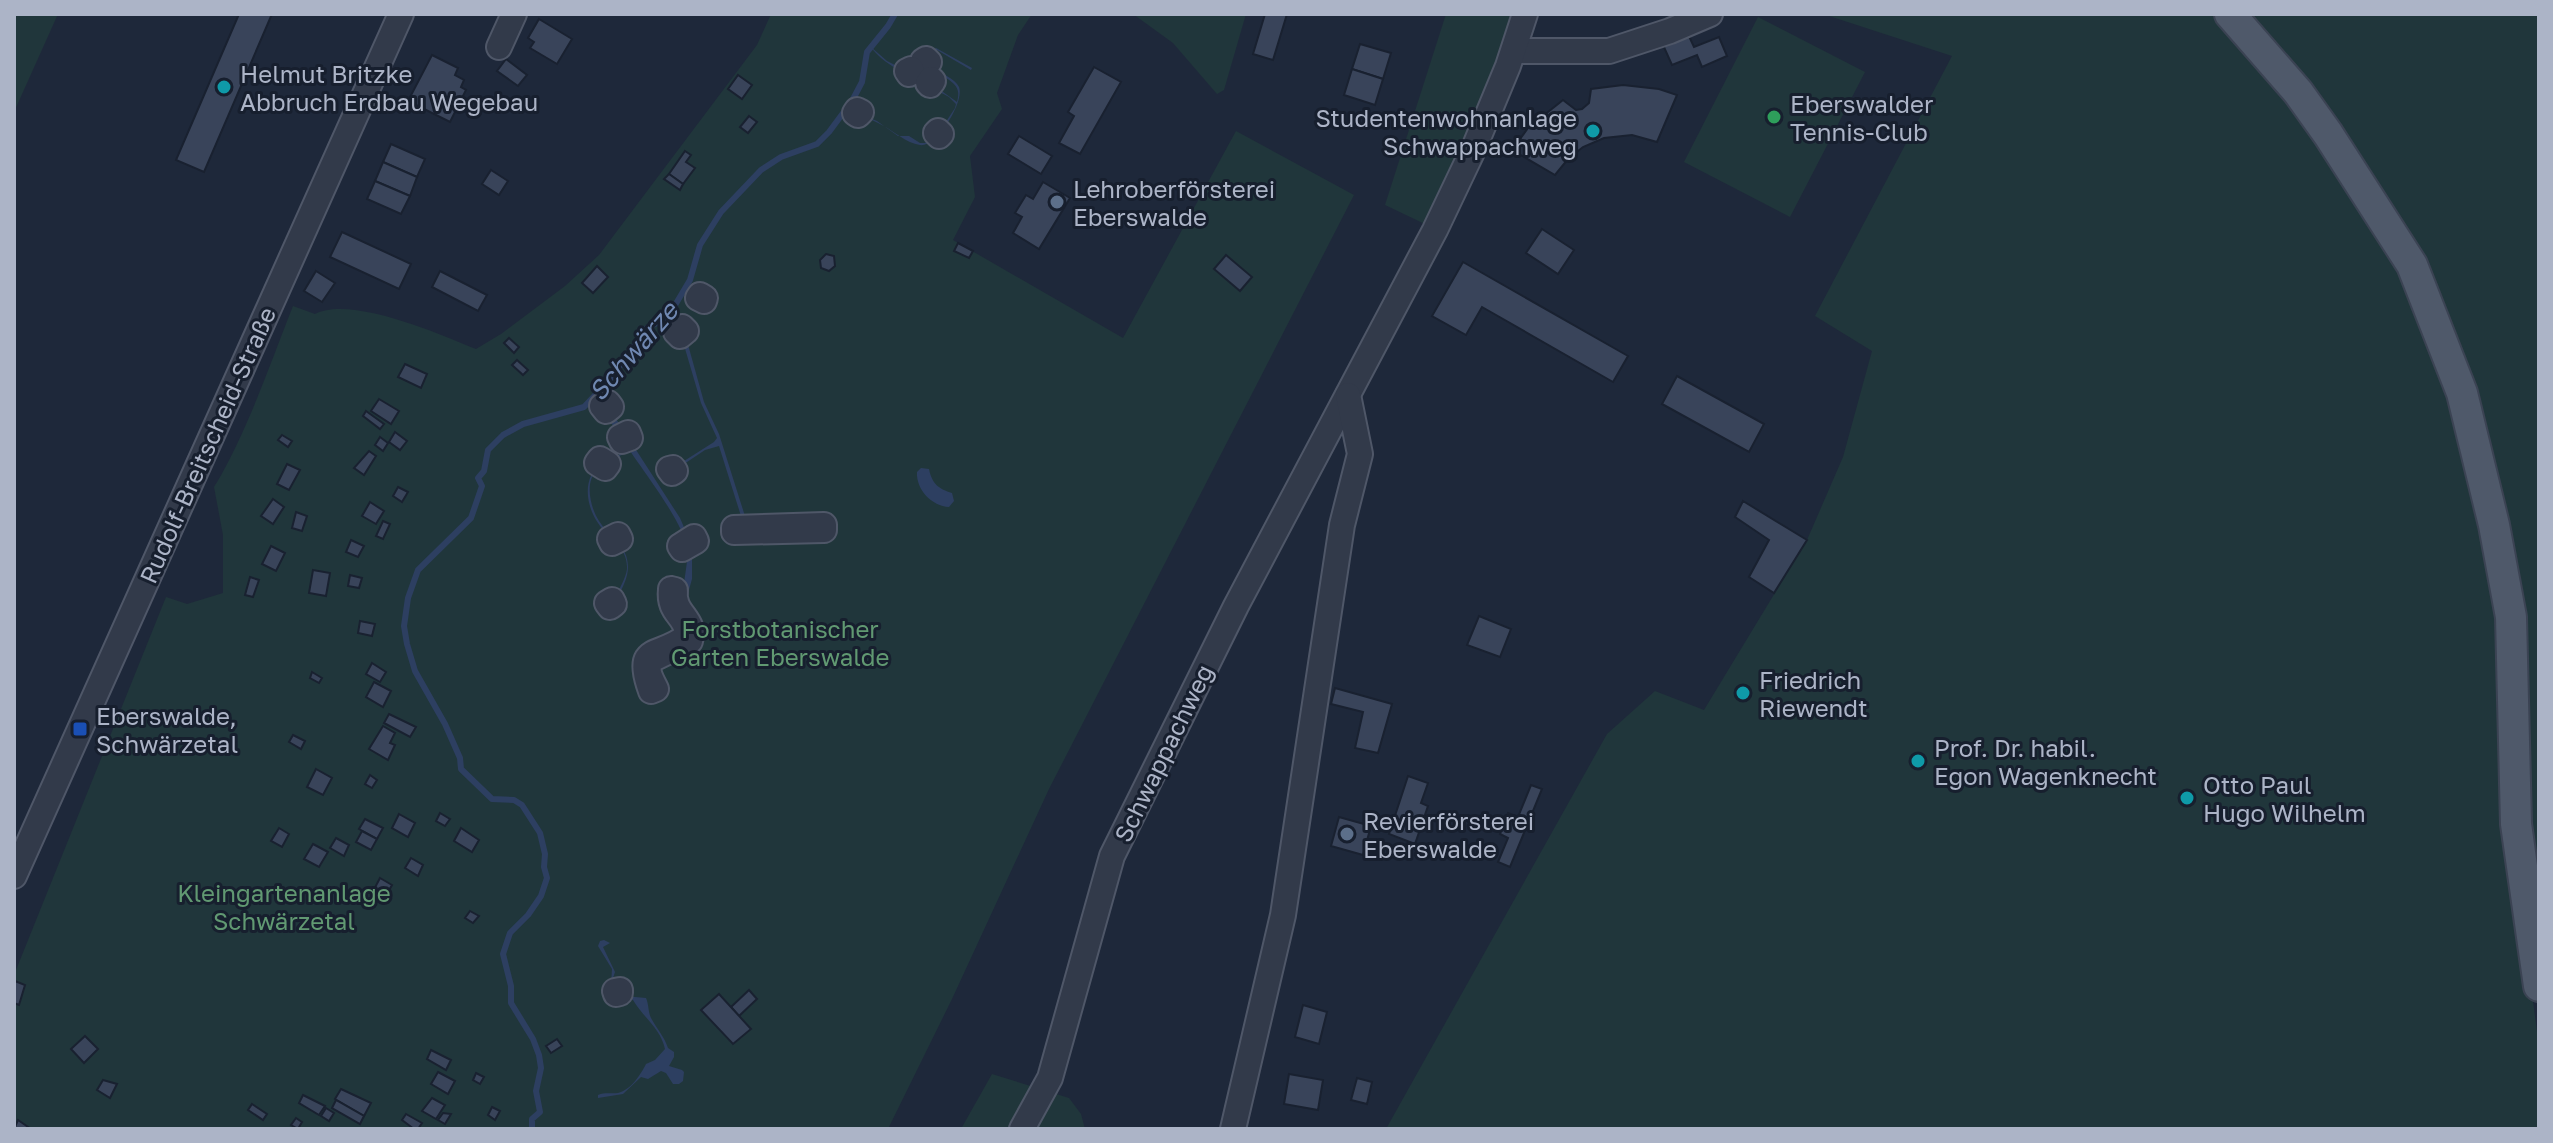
<svg xmlns="http://www.w3.org/2000/svg" width="2553" height="1143" font-family="'Golos Text',sans-serif">
<style>
.green{fill:#20363b}
.water{fill:#2d3f61;fill-rule:evenodd}
.lines{fill:none;stroke-linecap:round;stroke-linejoin:round}
.stream{stroke:#2d3f61;stroke-width:6}
.building{fill:#39445a;stroke:#192130;stroke-width:2}
.minor-casing{stroke:#4f5768;stroke-width:28}
.major-casing{stroke:#3b4353;stroke-width:34}
.minor{stroke:#323a4a;stroke-width:24}
.major{stroke:#4f596a;stroke-width:30}
.culture-dot{fill:#0f9aa8;stroke:#171f2e;stroke-width:3}
.leisure-dot{fill:#2e9e5b;stroke:#171f2e;stroke-width:3}
.service-dot{fill:#5c6f8a;stroke:#171f2e;stroke-width:3}
.transit-dot{fill:#1a4fb4;stroke:#171f2e;stroke-width:3}
.labels{text-anchor:middle;dominant-baseline:central;stroke-width:6;stroke-linejoin:round;paint-order:stroke}
.poi-label{font-size:24px;fill:#acb4c7;stroke:#171f2e;text-anchor:start}
.street-label{font-size:24px;fill:#acb4c7;stroke:#171f2e}
.park-label{font-size:24px;fill:#619972;stroke:#171f2e}
.water-label{font-size:26px;font-style:italic;fill:#7088b2;stroke:#171f2e}
</style>
<rect width="100%" height="100%" fill="#1e283a"/>
<g class="green">
<polygon points="14,14 58,14 14,112"/>
<path d="M771 14H1032L1018 35 997 93 1002 109 970 156 975 197 953 240 1123 338 1236 131 1354 195 1049 789 952 999 888 1129H14V975L166 597 187 604 223 593V535L214 487C246 435 270 364 293 306L315 314C350 295 440 334 476 349L501 334 565 286 599 255 757 45Z"/>
<polygon points="1133,14 1246,14 1224,90 1217,94 1173,43"/>
<polygon points="1446,14 1517,14 1429,226 1385,205"/>
<polygon points="1823,14 2215,14 2309,120 2404,268 2455,402 2504,620 2510,825 2539,1047 2539,1129 1386,1129 1607,734 1655,691 1704,710 1807,540 1843,457 1872,351 1815,316 1952,56"/>
<polygon points="2243,14 2539,14 2539,929 2475,397"/>
<polygon points="1758,17 1865,72 1790,217 1684,162"/>
<polygon points="992,1074 1069,1098 1081,1114 1085,1129 961,1129"/>
</g>
<g class="water">
<path d="M871 47 887 61 901 68 936 48 972 68 971 70 937 50 930 51 934 68C941 73 955 79 959 87 965 102 936 148 920 145 906 143 894 131 882 125 873 120 862 116 853 111L877 121 898 136H909L920 143H925L940 131 955 108 956 104 949 97C926 84 884 67 871 47ZM940 74C952 82 962 86 957 102L929 82Z"/>
<polygon points="667,318 678,326 687,341 704,402 719,434 750,532 746,532 719,446 705,450 675,470 673,468 714,442 717,438 701,403 681,335 664,320"/>
<path d="M609 408 680 518 692 546V579L685 604C680 587 689 567 687 548 684 524 645 473 630 451 619 457 607 460 598 469 584 481 590 507 599 521 610 538 628 545 628 567 628 578 622 588 618 597L615 598C619 589 626 578 627 569 628 546 608 539 598 523 585 504 582 476 603 462 609 457 618 456 626 452L612 424Z"/>
<path d="M921 468 929 469C932 484 939 489 952 493L954 501 949 507C932 506 916 490 917 472Z"/>
<path d="M604 940 610 943 603 947 615 972 612 981 624 996 646 998C649 1005 648 1012 651 1018 657 1029 664 1036 668 1048L674 1052V1057L669 1066 682 1070 684 1072 683 1081 679 1084H673L666 1073 661 1071 648 1079 641 1077 623 1094 598 1098V1095C605 1092 611 1094 618 1093 631 1090 641 1074 646 1064L655 1060 665 1049C661 1029 643 1017 633 1000L624 999 611 985 612 969 598 946 600 941Z"/>
</g>
<g class="lines">
<polyline class="stream" points="532,1129 532,1119 540,1112 536,1091 541,1068 539,1055 533,1039 511,1003 511,986 503,954 510,933 528,915 541,896 547,878 544,867 545,854 540,833 522,805 514,800 492,799 461,769 460,758 445,724 415,671 407,644 404,626 408,598 418,570 471,518 482,486 478,478 484,471 488,450 503,435 523,424 584,407 612,377 647,328 668,317 690,280 700,245 721,212 761,170 781,157 817,144 829,132 852,101 862,82 867,52 888,26 895,14"/>
</g>
<g class="building">
<polygon points="239,14 272,14 204,172 176,160"/>
<polygon points="1265,14 1287,14 1273,60 1253,54"/>
<polygon points="539,19 572,39 557,64 530,48 534,42 528,38"/>
<polygon points="1688,34 1694,47 1719,37 1727,56 1702,67 1697,55 1672,65 1663,45"/>
<polygon points="1360,44 1391,53 1383,79 1352,69"/>
<polygon points="432,55 458,68 455,75 464,80 461,87 466,90 450,122 408,101"/>
<polygon points="506,59 527,75 518,86 497,71"/>
<polygon points="1094,67 1121,82 1080,154 1059,143 1074,116 1068,112"/>
<polygon points="1352,69 1383,79 1375,105 1344,95"/>
<polygon points="738,75 752,85 742,99 728,89"/>
<polygon points="1623,85 1659,89 1677,95 1657,142 1632,135 1604,138 1583,147 1568,159 1555,175 1512,150 1528,128 1563,100 1576,110 1582,109 1589,103 1591,89"/>
<polygon points="749,116 757,122 748,133 740,127"/>
<polygon points="1019,136 1052,156 1041,174 1008,154"/>
<polygon points="391,144 425,159 417,177 383,162"/>
<polygon points="685,151 691,155 686,162 695,168 683,184 669,174"/>
<polygon points="383,162 417,177 410,196 375,181"/>
<polygon points="491,170 508,181 499,195 482,184"/>
<polygon points="669,174 683,184 680,190 664,179"/>
<polygon points="375,181 410,196 401,214 367,199"/>
<polygon points="1043,182 1070,198 1039,249 1013,233 1022,217 1015,213 1026,195 1033,199"/>
<polygon points="1542,229 1574,250 1558,274 1526,253"/>
<polygon points="342,232 411,264 399,289 330,257"/>
<polygon points="958,243 973,251 969,258 954,251"/>
<polygon points="826,254 834,256 835,266 829,271 821,268 820,260"/>
<polygon points="1226,255 1252,277 1240,291 1214,269"/>
<polygon points="1463,262 1628,356 1613,382 1482,307 1466,335 1432,316"/>
<polygon points="597,266 608,277 593,293 582,283"/>
<polygon points="316,271 335,283 322,302 304,291"/>
<polygon points="440,271 487,295 478,311 432,287"/>
<polygon points="509,338 519,347 514,353 504,343"/>
<polygon points="517,360 528,370 523,375 512,365"/>
<polygon points="405,364 427,374 421,388 398,377"/>
<polygon points="1677,376 1764,424 1749,452 1662,404"/>
<polygon points="379,399 399,411 391,424 371,411"/>
<polygon points="366,411 384,424 380,429 363,416"/>
<polygon points="395,432 407,441 400,450 389,442"/>
<polygon points="282,435 292,441 288,447 278,440"/>
<polygon points="380,437 388,443 383,451 375,445"/>
<polygon points="369,451 376,456 364,475 354,468"/>
<polygon points="287,464 300,470 289,490 277,484"/>
<polygon points="398,487 408,492 402,502 393,496"/>
<polygon points="273,499 284,507 273,524 261,516"/>
<polygon points="1743,501 1807,540 1774,593 1749,577 1769,540 1735,517"/>
<polygon points="370,502 384,511 376,524 362,516"/>
<polygon points="296,512 307,516 302,531 292,528"/>
<polygon points="383,521 390,524 383,539 376,536"/>
<polygon points="351,540 364,546 358,557 346,552"/>
<polygon points="271,546 285,553 276,571 262,564"/>
<polygon points="313,570 330,573 326,596 309,593"/>
<polygon points="350,575 362,578 359,588 348,586"/>
<polygon points="250,577 259,580 253,597 245,595"/>
<polygon points="1479,616 1511,629 1500,657 1467,645"/>
<polygon points="360,621 375,624 372,636 358,633"/>
<polygon points="372,663 386,672 380,682 366,674"/>
<polygon points="312,672 322,678 319,683 310,678"/>
<polygon points="374,682 391,691 383,707 366,697"/>
<polygon points="1335,688 1392,704 1378,753 1355,748 1363,712 1331,704"/>
<polygon points="389,714 416,727 410,737 384,723"/>
<polygon points="383,726 395,733 390,743 395,745 388,760 369,749"/>
<polygon points="293,735 305,741 301,749 289,742"/>
<polygon points="316,769 332,778 323,795 307,787"/>
<polygon points="370,775 377,780 372,788 365,784"/>
<polygon points="1408,776 1428,783 1421,803 1428,806 1415,844 1389,834"/>
<polygon points="1531,785 1542,789 1510,867 1498,862 1508,838 1500,834 1508,813 1518,817"/>
<polygon points="440,813 450,819 445,826 436,821"/>
<polygon points="399,814 415,823 408,837 392,828"/>
<polygon points="1339,817 1371,826 1363,855 1331,846"/>
<polygon points="365,819 383,828 377,839 359,829"/>
<polygon points="279,828 289,834 282,847 271,841"/>
<polygon points="461,828 479,840 472,852 454,841"/>
<polygon points="362,831 377,839 371,850 356,842"/>
<polygon points="336,838 349,845 344,856 330,848"/>
<polygon points="313,844 328,852 319,867 304,859"/>
<polygon points="411,858 423,865 418,876 405,868"/>
<polygon points="380,878 392,885 383,901 371,895"/>
<polygon points="470,911 479,916 473,923 465,918"/>
<polygon points="15,981 25,985 19,1005 14,1003"/>
<polygon points="749,990 757,999 739,1016 731,1007"/>
<polygon points="719,994 751,1029 733,1044 701,1010"/>
<polygon points="1303,1005 1327,1012 1319,1044 1295,1037"/>
<polygon points="85,1036 98,1049 84,1063 71,1049"/>
<polygon points="557,1039 562,1046 551,1053 546,1046"/>
<polygon points="431,1050 451,1060 446,1070 427,1059"/>
<polygon points="438,1072 455,1081 448,1094 431,1084"/>
<polygon points="476,1073 484,1077 480,1084 473,1080"/>
<polygon points="1289,1074 1323,1080 1318,1110 1284,1104"/>
<polygon points="1357,1078 1372,1082 1367,1104 1351,1100"/>
<polygon points="103,1080 117,1084 110,1098 97,1090"/>
<polygon points="341,1089 371,1103 364,1116 335,1099"/>
<polygon points="303,1095 325,1106 319,1115 299,1103"/>
<polygon points="432,1098 445,1105 436,1119 422,1111"/>
<polygon points="336,1100 364,1116 360,1124 332,1108"/>
<polygon points="252,1104 267,1114 263,1120 248,1110"/>
<polygon points="492,1107 500,1111 495,1120 488,1115"/>
<polygon points="326,1108 334,1113 329,1121 321,1116"/>
<polygon points="443,1113 451,1114 445,1124 438,1120"/>
<polygon points="406,1114 422,1123 418,1129 414,1129 402,1120"/>
<polygon points="296,1118 302,1122 298,1129 291,1125"/>
<polygon points="18,1120 31,1129 14,1129"/>
</g>
<g class="lines">
<g class="minor-casing">
<g id="minor">
<polyline points="499,47 514,14"/>
<polyline points="1514,51 1609,51 1670,31 1710,14"/>
<polygon points="926,59 929,62 926,64 923,61"/>
<polygon points="911,69 912,72 909,74 907,71"/>
<polygon points="931,79 933,81 930,85 928,83"/>
<polygon points="857,110 861,112 858,115 855,113"/>
<polygon points="938,131 941,134 939,136 936,133"/>
<polygon points="700,295 705,298 704,301 698,298"/>
<polygon points="682,327 686,331 680,336 676,332"/>
<polygon points="608,403 611,407 606,411 602,406"/>
<polygon points="628,433 630,438 622,441 620,437"/>
<polygon points="600,459 608,464 605,468 597,463"/>
<polygon points="673,468 675,471 672,473 669,469"/>
<polygon points="824,525 824,530 734,532 734,528"/>
<polygon points="618,535 620,539 612,543 610,539"/>
<polygon points="694,537 696,541 682,549 680,546"/>
<path d="M671 589 675 590C672 615 697 618 690 641L651 660C645 670 651 679 656 689L651 691C633 642 660 659 687 636 687 614 668 615 671 589Z"/>
<polygon points="612,600 614,604 610,607 607,603"/>
<polyline points="14,876 401,14"/>
<polygon points="620,990 620,993 616,994 615,991"/>
<polyline points="1022,1129 1050,1078 1112,856 1236,606 1435,230 1474,148 1508,66 1525,14"/>
<polyline points="1233,1129 1283,915 1342,525 1360,454 1348,395"/>
</g>
</g>
<g class="major-casing">
<polyline id="major" points="2230,14 2298,92 2328,134 2412,265 2462,393 2494,525 2511,617 2516,824 2539,986"/>
</g>
<use href="#minor" class="minor"/>
<use href="#major" class="major"/>
</g>
<g class="culture-dot">
<circle cx="224" cy="87" r="8"/>
<circle cx="1593" cy="131" r="8"/>
<circle cx="1743" cy="693" r="8"/>
<circle cx="1918" cy="761" r="8"/>
<circle cx="2187" cy="798" r="8"/>
</g>
<circle class="leisure-dot" cx="1774" cy="117" r="8"/>
<g class="service-dot">
<circle cx="1057" cy="202" r="8"/>
<circle cx="1347" cy="834" r="8"/>
</g>
<rect class="transit-dot" x="72" y="721" width="16" height="16" rx="4"/>
<g class="labels">
<g class="poi-label">
<text x="240" y="73">Helmut Britzke<tspan x="240" dy="28">Abbruch Erdbau Wegebau</tspan></text>
<text x="1790" y="103">Eberswalder<tspan x="1790" dy="28">Tennis-Club</tspan></text>
<text x="1577" y="117" text-anchor="end">Studentenwohnanlage<tspan x="1577" dy="28">Schwappachweg</tspan></text>
<text x="1073" y="188">Lehroberförsterei<tspan x="1073" dy="28">Eberswalde</tspan></text>
<text x="1759" y="679">Friedrich<tspan x="1759" dy="28">Riewendt</tspan></text>
<text x="96" y="715">Eberswalde,<tspan x="96" dy="28">Schwärzetal</tspan></text>
<text x="1934" y="747">Prof. Dr. habil.<tspan x="1934" dy="28">Egon Wagenknecht</tspan></text>
<text x="2203" y="784">Otto Paul<tspan x="2203" dy="28">Hugo Wilhelm</tspan></text>
<text x="1363" y="820">Revierförsterei<tspan x="1363" dy="28">Eberswalde</tspan></text>
</g>
<g class="street-label">
<text transform="translate(207 445) rotate(-66)">Rudolf-Breitscheid-Straße</text>
<text transform="translate(1163 753) rotate(-64)">Schwappachweg</text>
</g>
<g class="park-label">
<text x="780" y="628">Forstbotanischer<tspan x="780" dy="28">Garten Eberswalde</tspan></text>
<text x="284" y="892">Kleingartenanlage<tspan x="284" dy="28">Schwärzetal</tspan></text>
</g>
<g class="water-label">
<text transform="translate(633 351) rotate(-49)">Schwärze</text>
</g>
</g>
<rect width="2553" height="1143" fill="none" stroke="#acb4c7" stroke-width="32"/>
</svg>
